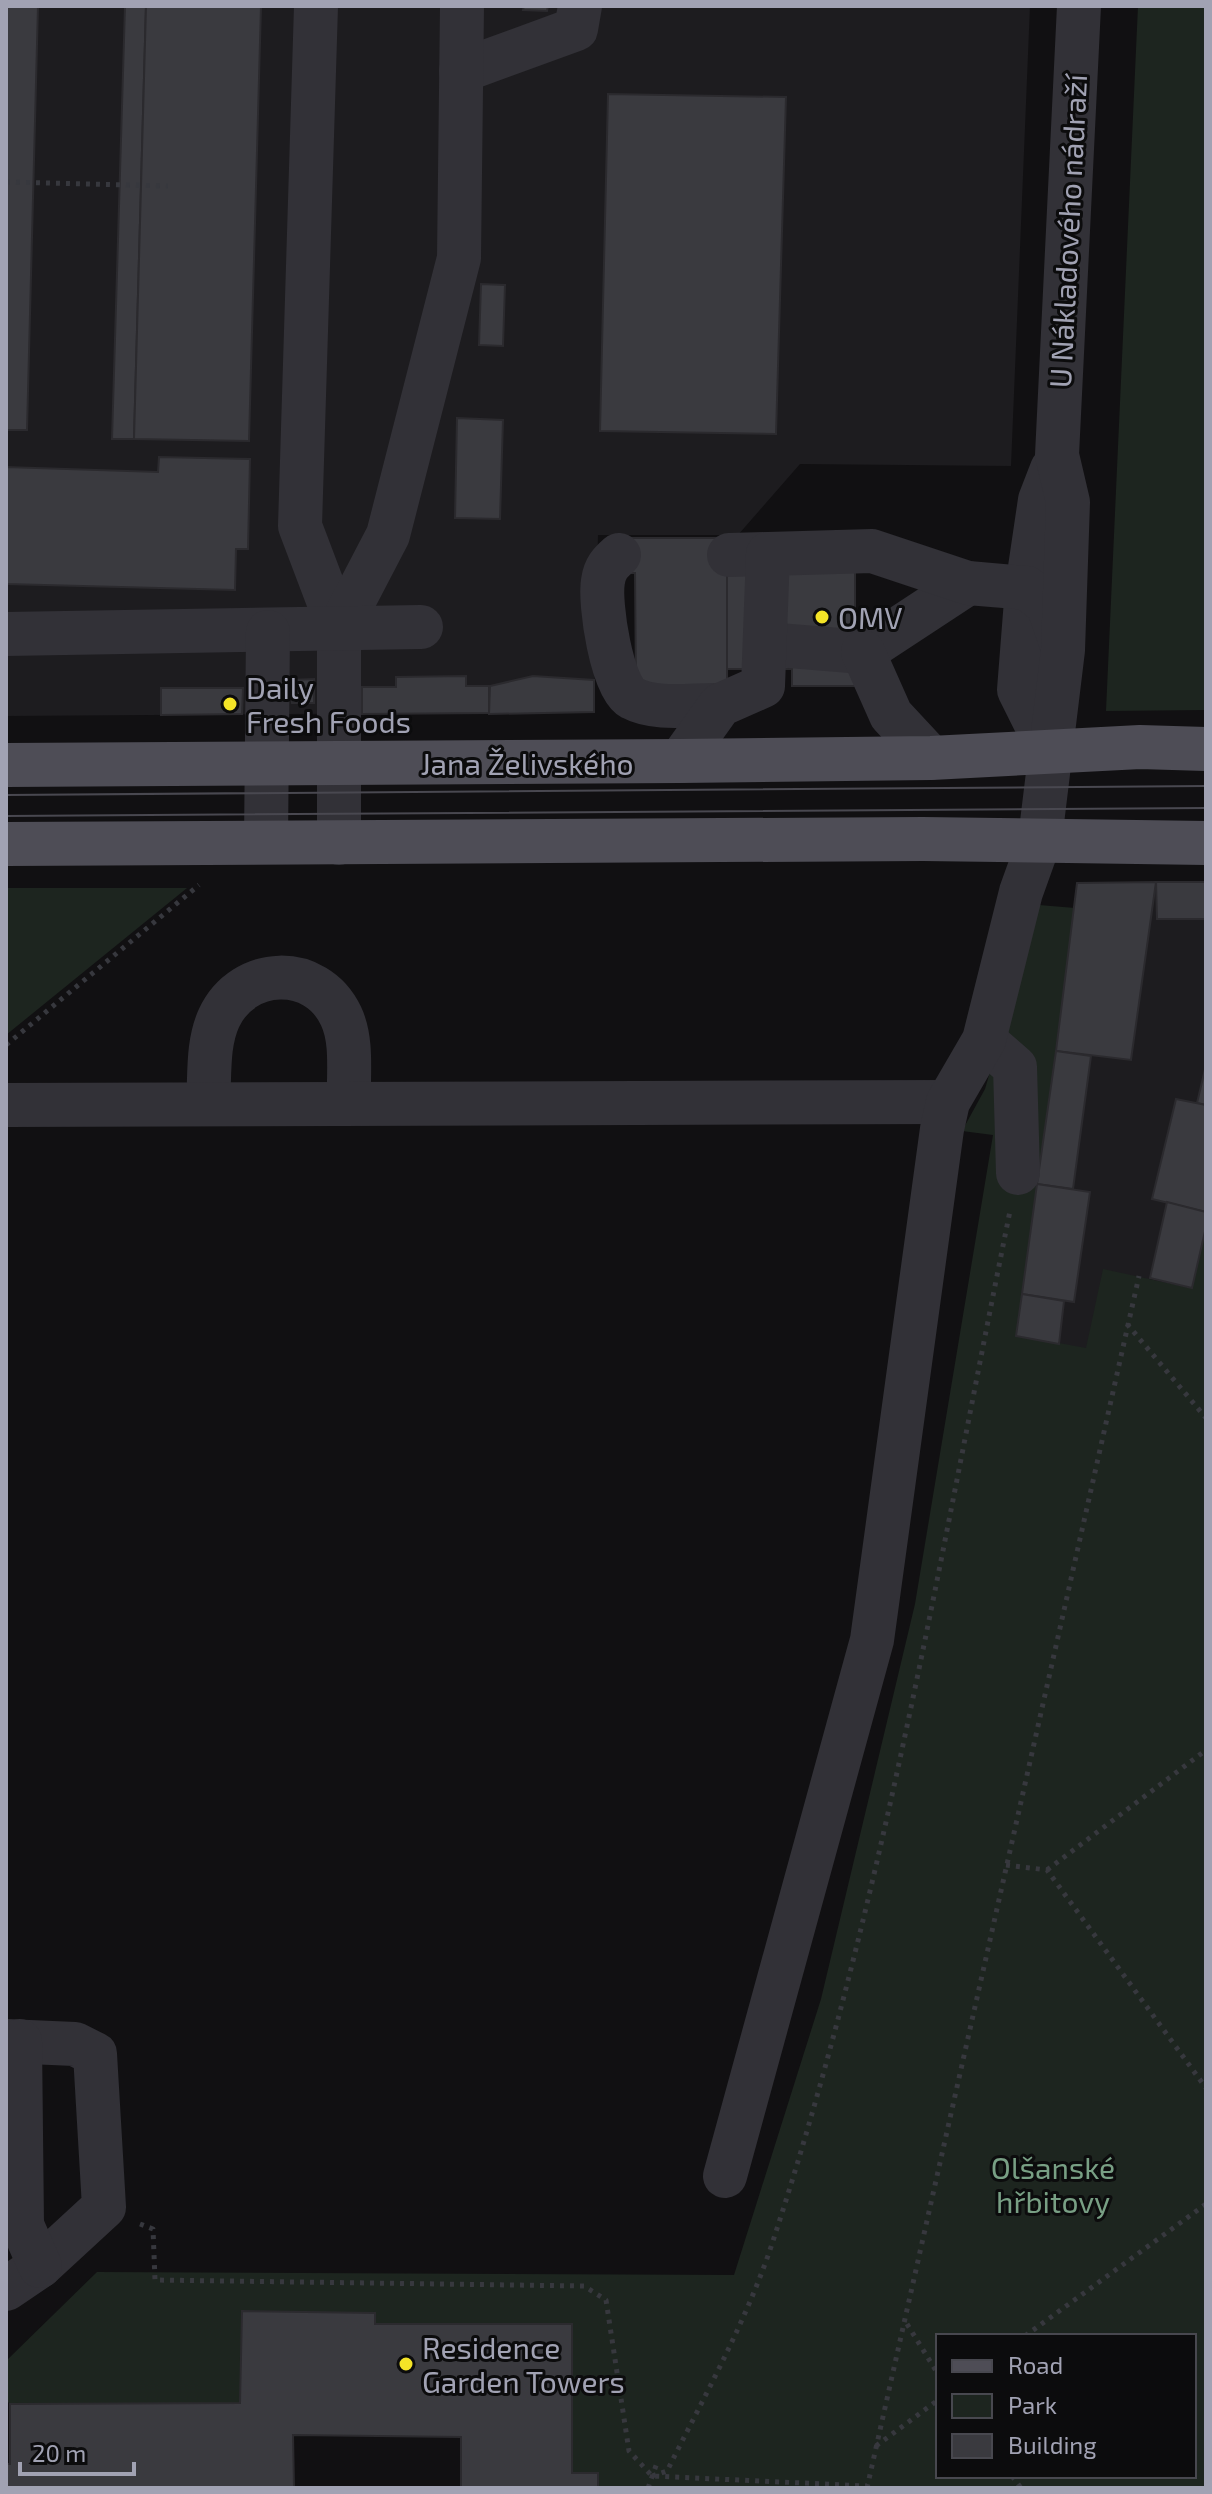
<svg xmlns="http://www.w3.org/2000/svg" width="1212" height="2494" font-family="'Exo 2',sans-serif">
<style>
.built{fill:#1d1c1f}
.green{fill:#1d251f;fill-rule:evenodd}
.building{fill:#3a3a3f;stroke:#2b2a2e;stroke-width:2}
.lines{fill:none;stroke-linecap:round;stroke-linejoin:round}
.path{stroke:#37383e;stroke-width:5;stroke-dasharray:4 6;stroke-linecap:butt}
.minor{stroke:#323137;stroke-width:44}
.major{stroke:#4e4d56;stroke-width:44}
.tram{stroke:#494850;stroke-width:2}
.poi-dot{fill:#f4e427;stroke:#0c0c0d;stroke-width:3}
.labels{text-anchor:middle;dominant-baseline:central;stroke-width:6;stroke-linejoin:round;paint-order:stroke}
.street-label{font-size:30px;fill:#a1a2b3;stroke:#0c0c0d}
.poi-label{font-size:30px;fill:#a1a2b3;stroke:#0c0c0d;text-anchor:start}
.park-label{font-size:30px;fill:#789f84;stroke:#0c0c0d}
</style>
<rect width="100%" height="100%" fill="#111012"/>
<g class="built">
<polygon points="6,6 1030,6 1011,466 800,464 738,535 598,535 594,712 6,716"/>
<polygon points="1206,882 1206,1227 1192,1288 1150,1278 1086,1349 1016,1336 1077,883"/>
</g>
<g class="green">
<polygon points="1138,6 1206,6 1206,710 1106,711"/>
<polygon points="6,888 187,888 6,1035"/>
<path d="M1039 905 1075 908 1016 1335 1086 1348 1103 1269 1191 1288 1206 1227V2488H598L572 2473V2324H375V2313L242 2311 240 2403 10 2404 6 2400V2361L97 2272 734 2275 821 1999 915 1604 993 1135 962 1131 985 1089ZM938 2336H1194V2476H938Z"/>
</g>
<g class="building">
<polygon points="6,6 38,6 27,430 6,430"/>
<polygon points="125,6 146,6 134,439 112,439"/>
<polygon points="146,6 261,6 249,441 134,439"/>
<polygon points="524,6 548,6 547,11 523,10"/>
<polygon points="608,94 786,97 776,434 600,431"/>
<polygon points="481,284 505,285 503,346 479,345"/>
<polygon points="457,418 503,420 500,519 455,518"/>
<polygon points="159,457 250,459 248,549 236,549 235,590 6,584 6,467 158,472"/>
<polygon points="630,538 727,538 727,685 636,685 635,573 631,573"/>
<polygon points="855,545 855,686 792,686 792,669 727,669 727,572"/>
<polygon points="466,676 466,686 489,686 489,713 362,714 362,687 396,687 396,677"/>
<polygon points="533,676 594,680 594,712 489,714 490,686"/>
<polygon points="314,679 314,703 292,703 291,680"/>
<polygon points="161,688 243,688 242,714 161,715"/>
<polygon points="1156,882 1131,1060 1056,1051 1077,883"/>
<polygon points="1156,882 1206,882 1206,919 1157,919"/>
<polygon points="1056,1051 1091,1056 1073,1189 1037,1184"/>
<polygon points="1206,1065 1206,1105 1197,1103"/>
<polygon points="1176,1099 1206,1105 1206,1212 1152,1199"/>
<polygon points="1037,1184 1090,1192 1074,1302 1022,1294"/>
<polygon points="1167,1202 1206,1212 1206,1227 1192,1288 1150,1278"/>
<polygon points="1022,1294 1064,1301 1059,1344 1016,1336"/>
<polygon points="242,2311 375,2313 375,2324 572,2324 572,2473 598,2473 598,2488 461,2488 461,2437 293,2435 294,2488 6,2488 6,2464 10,2464 10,2404 240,2403"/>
</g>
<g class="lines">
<g class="path">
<polyline points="6,182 168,186"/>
<polyline points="6,1045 199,885"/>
<polyline points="1127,1324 1206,1418"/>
<polyline points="1006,1865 1047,1870 1206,2088"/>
<polyline points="1047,1870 1206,1750"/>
<polyline points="140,2224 153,2229 155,2280 584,2286 606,2300 629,2451 652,2476 867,2486"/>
<polyline points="907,2324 938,2374"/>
<polyline points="1025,2336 1206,2204"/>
<polyline points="876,2446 938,2400"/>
<path d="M652 2476 667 2471C704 2397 746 2322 772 2244 882 1908 940 1556 1010 1211"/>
<polyline points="1012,2476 1021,2488"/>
<polyline points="648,2488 658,2460"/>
<polyline points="867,2488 1139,1276"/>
</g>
<g class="minor">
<polyline points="316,6 300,526 339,629 339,843"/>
<polyline points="461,71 576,29 580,6"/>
<path d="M619 555C610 563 605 568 603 581 599 603 612 688 632 698 656 711 694 704 720 705"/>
<polyline points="729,555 768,554"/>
<polyline points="339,629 388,535 459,258 462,6"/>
<polyline points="6,634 421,627"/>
<polyline points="766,644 863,652 968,583"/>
<polyline points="863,652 891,715 931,758"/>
<polyline points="1049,750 1019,690 1027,588 1040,500 1052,469"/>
<polyline points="680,761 720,705 763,686 768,554 872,551 968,583 1027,588 1048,605 1061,643"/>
<polyline points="266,842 268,632"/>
<polyline points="984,1040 1015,1067 1018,1173"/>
<path d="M208 1104C210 1076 207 1044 219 1018 243 966 316 963 341 1016 353 1041 348 1075 349 1102"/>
<polyline points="6,1105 948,1102"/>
<polyline points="6,2041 75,2044 95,2054 104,2207 40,2266 6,2289"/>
<polyline points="20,2041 22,2225 40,2266"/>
<polyline points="725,2176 872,1640 942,1129 948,1102 984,1040 1021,892 1040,839 1063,650 1068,502 1057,455 1079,6"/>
</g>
<g class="major">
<polyline points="6,765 680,761 931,758 1140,747 1206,749"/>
<polyline points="6,844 923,839 1206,843"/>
</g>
<g class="tram">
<polyline points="6,795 1206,786"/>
<polyline points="6,816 1206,808"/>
</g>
</g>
<g class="poi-dot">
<circle cx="822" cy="617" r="8"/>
<circle cx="230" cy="704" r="8"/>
<circle cx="406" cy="2364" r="8"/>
</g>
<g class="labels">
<g class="street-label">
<text transform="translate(1067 231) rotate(-87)">U Nákladového nádraží</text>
<text x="527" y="763">Jana Želivského</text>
</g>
<g class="poi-label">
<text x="838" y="617">OMV</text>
<text x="246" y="687">Daily<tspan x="246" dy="34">Fresh Foods</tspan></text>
<text x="422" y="2347">Residence<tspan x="422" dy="34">Garden Towers</tspan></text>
</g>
<g class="park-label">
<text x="1053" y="2167">Olšanské<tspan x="1053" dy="34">hřbitovy</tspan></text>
</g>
</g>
<rect width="1212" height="2494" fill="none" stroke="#a1a2b3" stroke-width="16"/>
<rect x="936" y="2334" width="260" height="144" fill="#0c0c0d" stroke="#48484f" stroke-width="2"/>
<rect x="952" y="2360" width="40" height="12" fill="#4e4d56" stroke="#48484f" stroke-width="2"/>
<text x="1008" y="2374" font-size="24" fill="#a1a2b3">Road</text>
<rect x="952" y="2394" width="40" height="24" fill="#1d251f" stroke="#48484f" stroke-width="2"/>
<text x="1008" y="2414" font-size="24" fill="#a1a2b3">Park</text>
<rect x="952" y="2434" width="40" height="24" fill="#3a3a3f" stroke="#48484f" stroke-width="2"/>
<text x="1008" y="2454" font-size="24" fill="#a1a2b3">Building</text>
<path d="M20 2462v12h114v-12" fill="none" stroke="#a1a2b3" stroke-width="4"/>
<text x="32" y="2462" font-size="24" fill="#a1a2b3" stroke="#0c0c0d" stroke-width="6" paint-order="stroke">20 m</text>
</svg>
